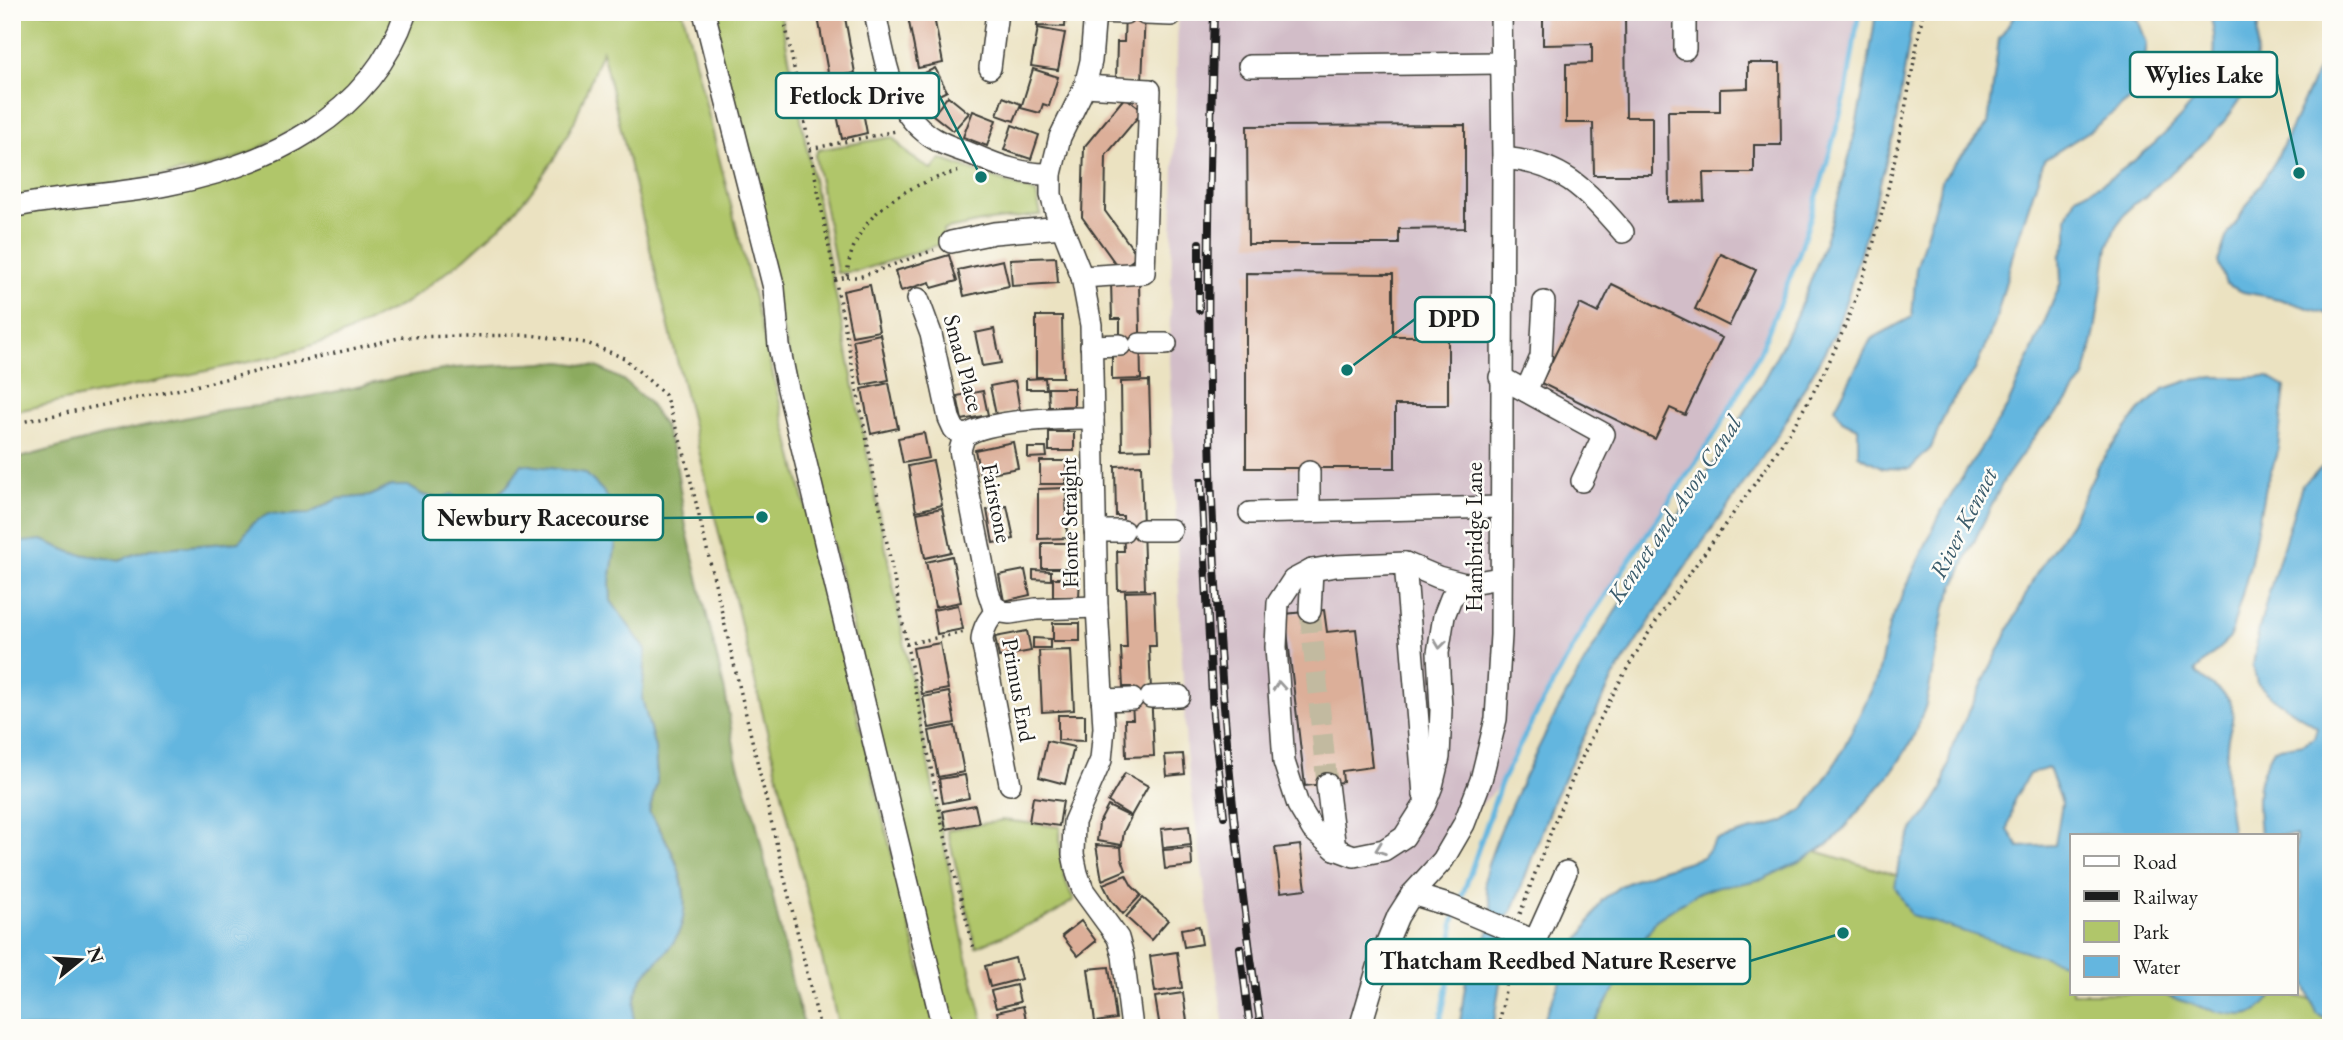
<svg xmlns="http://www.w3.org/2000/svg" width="2343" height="1040" font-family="'EB Garamond',serif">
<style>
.industrial{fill:#d2bdc8}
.green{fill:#b0c66a;stroke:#667143;stroke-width:2}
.forest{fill:#8cab5e;stroke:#54643d;stroke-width:2}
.water{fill:#64b6df;stroke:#40697e;stroke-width:2;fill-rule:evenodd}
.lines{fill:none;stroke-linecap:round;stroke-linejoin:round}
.stream{stroke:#64b6df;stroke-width:5}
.building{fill:#dcaf99}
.minor-tunnel{stroke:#c2baa0;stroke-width:21;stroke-dasharray:21 10;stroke-linecap:butt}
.minor-casing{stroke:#3b3a35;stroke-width:24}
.path{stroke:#3b3a35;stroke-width:3.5;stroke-dasharray:2 5;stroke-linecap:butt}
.minor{stroke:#fff;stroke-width:21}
.rail-casing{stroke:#1c1c1c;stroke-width:8}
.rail{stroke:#fdfcf7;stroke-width:5;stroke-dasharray:16;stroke-linecap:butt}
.oneway{stroke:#999}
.labels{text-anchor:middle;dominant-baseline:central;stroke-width:5;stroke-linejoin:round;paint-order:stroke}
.street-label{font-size:23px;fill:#1c1c1c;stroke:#fdfcf7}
.water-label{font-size:24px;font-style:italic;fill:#395a6a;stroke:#fdfcf7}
.leader{fill:none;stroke:#0f766e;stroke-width:2.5}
.callout-dot{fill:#0f766e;stroke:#fdfcf7;stroke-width:2.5}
.callout{fill:#fdfcf7;stroke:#0f766e;stroke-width:2.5}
.callout-label{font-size:24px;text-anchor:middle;font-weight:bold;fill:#1c1c1c}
</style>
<rect width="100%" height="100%" fill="#fdfcf7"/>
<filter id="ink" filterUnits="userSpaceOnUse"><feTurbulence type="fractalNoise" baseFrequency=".0143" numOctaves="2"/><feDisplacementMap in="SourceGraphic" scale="14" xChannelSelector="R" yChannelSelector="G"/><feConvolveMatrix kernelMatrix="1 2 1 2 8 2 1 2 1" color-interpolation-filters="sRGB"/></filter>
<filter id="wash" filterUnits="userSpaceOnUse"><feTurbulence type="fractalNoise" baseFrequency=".00686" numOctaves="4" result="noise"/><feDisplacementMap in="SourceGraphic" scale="28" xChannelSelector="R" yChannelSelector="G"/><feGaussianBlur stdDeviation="1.57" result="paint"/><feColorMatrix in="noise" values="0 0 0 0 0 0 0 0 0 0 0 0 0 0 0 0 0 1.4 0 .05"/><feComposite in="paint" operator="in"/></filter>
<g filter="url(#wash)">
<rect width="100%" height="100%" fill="#ebe2c1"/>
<polygon class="industrial" points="1178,12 1859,12 1846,93 1822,180 1798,257 1760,352 1719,428 1586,624 1529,727 1501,783 1464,824 1377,946 1350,1028 1224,1028 1186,752 1169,359"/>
<g class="green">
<polygon points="12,12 400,12 389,40 337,106 229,164 12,202"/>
<polygon points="412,12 683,12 935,1028 839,1028 602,51 574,122 556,156 532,190 507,220 465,258 404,304 338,337 277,356 12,412 12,213 132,195 331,124"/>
<polygon points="708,12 780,12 965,950 985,1028 947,1028"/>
<polygon points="892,137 909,155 932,170 941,159 1036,193 1041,215 981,222 943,230 944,243 859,271 837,273 815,156 818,150"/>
<path d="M1003 820 1060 827C1060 854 1061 876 1074 900L1051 915 976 947 947 830Z"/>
<polygon points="1786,842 2072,928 2072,993 2287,993 2331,1006 2331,1028 1563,1028 1610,939"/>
</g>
<path class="forest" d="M562 362 597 367 623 380 648 402 664 426 675 457 686 527 725 692 736 758 755 817 793 987 805 1028H634C633 1016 634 995 639 985 644 971 662 959 670 947 702 905 675 849 649 812L657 781 655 748 642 699 646 650 611 601 610 582 620 514 522 464 506 487 491 499 471 505 458 500 439 499 423 495 408 486H391L370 496 337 499 309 514 286 515 269 513 252 524 240 542 150 549 119 560 73 553 42 540 12 550V460L114 433 222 410 266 405 344 390 395 378 455 368Z"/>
<g class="water">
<path d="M1876 12H1914L1894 134 1848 295 1835 333 1779 433 1682 572 1613 678 1554 798 1513 910 1506 918 1502 928 1506 943 1493 1028H1459C1463 1006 1464 983 1470 961 1472 954 1478 949 1483 943 1488 936 1492 920 1492 911 1492 896 1480 890 1487 868 1496 838 1510 808 1523 780 1553 715 1588 653 1627 593 1685 505 1749 417 1794 320 1838 224 1861 117 1876 12Z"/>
<polygon points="2023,12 2123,12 2138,20 2147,43 2144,65 2131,99 2091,130 2044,160 2013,254 1995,323 1975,370 1948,407 1931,448 1910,469 1883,468 1858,455 1858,428 1842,420 1835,408 1871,339 1912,317 1916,269 1943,178 1988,124 1999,39 2015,15"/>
<path d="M2209 12H2259C2257 30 2258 61 2252 77 2232 127 2182 160 2145 197L2132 205 2116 226 2108 247 2095 331 2085 376 2064 406 2038 432 2004 480 1971 548 1945 607 1926 705 1912 740 1895 768 1834 840 1801 861 1763 879 1744 883 1719 886 1696 894 1656 920 1591 1028H1540L1574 949 1602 900 1620 886 1656 871 1703 857 1716 840 1783 822 1805 808 1838 759 1877 679 1889 626 1912 574 1942 510 2008 405 2044 323 2061 282 2060 257 2067 241V217L2076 197C2121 177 2194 117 2211 71 2217 54 2215 29 2209 12Z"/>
<polygon points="2331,42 2331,315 2279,299 2243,292 2226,284 2218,262 2226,238 2276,160"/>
<path d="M2215 377H2268L2285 387 2277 456 2265 487 2250 566 2230 638 2195 671C2204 684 2225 689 2231 704 2236 720 2227 732 2227 747 2225 776 2228 807 2233 835H2072V966L1911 915 1895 887 1899 861 1913 828 1928 812 1942 789 1953 744 2035 576 2071 522 2099 464 2139 411 2164 389 2190 380ZM2049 768 2062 803 2055 845 2019 847 2008 830 2014 800 2029 774Z"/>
<path d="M2331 459V1022L2317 1014 2301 975 2296 932V835H2260C2257 797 2254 783 2274 749L2303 744 2314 738 2317 727 2273 698 2257 683 2253 666 2258 633 2267 599 2302 485Z"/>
<path d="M522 464 585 473 602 490 620 514 610 582 611 601 646 650 642 699 655 748 657 782 649 812C674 850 702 905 670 947 662 959 644 971 639 985 634 995 633 1016 634 1028H12V550L23 542 42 540 73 553 119 560 150 549 239 542 252 524 269 513 286 515 309 514 337 499 370 496 391 486H408L423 495 439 499 452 494C468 510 491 503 506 487 512 481 517 471 522 464Z"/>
<path d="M2160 993H2274C2269 1000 2263 1008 2255 1012 2234 1023 2182 1000 2160 993Z"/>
</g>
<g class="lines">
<g class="stream">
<polyline points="1459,905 1501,783 1529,727 1586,624 1719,428 1760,352 1798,257 1822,180 1846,93 1859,12"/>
<polyline points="1439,1028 1454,952 1453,923 1456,914"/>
</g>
</g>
<g id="blocks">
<g class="building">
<polygon points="844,12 855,73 829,78 818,17"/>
<polygon points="907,12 933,12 943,63 918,68"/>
<polygon points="1038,12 1066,12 1065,27 1037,26"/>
<polygon points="1125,12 1145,12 1142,82 1116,81 1117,42 1124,42"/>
<polygon points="1543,12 1625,12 1626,117 1652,117 1652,175 1594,175 1593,123 1566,123 1566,64 1592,63 1592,44 1543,45"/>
<polygon points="1038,28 1065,33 1058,70 1031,66"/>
<polygon points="1748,63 1780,63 1781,145 1754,145 1754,173 1703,173 1704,201 1669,202 1668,111 1720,111 1720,89 1748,88"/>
<polygon points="935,68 947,91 925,102 914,78"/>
<polygon points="1033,69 1058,77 1049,106 1043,104 1040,113 1021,108"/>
<polygon points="856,75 867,133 842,139 830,80"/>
<polygon points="948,96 969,113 953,131 933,115"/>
<polygon points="1003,97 1021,104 1014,121 997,115"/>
<polygon points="1125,97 1143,111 1106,155 1105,211 1138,256 1120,270 1082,217 1084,147"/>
<polygon points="973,111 996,120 987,146 963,137"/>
<polygon points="1012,125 1039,135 1031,159 1004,150"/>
<polygon points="1465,125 1465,228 1399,229 1399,244 1248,244 1247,126"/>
<polygon points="1721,254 1756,270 1729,326 1695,309"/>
<polygon points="949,255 957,281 932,288 930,282 901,291 895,271"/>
<polygon points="1056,257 1058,283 1012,286 1010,259"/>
<polygon points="1003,260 1009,286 964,296 958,270"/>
<polygon points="1246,273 1393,274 1393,336 1448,336 1448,405 1395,405 1395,468 1246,468"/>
<polygon points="1111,281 1139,281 1141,379 1112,380 1112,354 1120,353 1120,319 1112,319"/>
<polygon points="1612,284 1722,338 1685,415 1670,408 1655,439 1541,383 1580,304 1598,313"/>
<polygon points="870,285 879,331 852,336 843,291"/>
<polygon points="1036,316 1062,316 1063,377 1036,377"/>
<polygon points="994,329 1001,363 982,366 975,333"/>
<polygon points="880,334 889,380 862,385 853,340"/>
<polygon points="1045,378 1046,389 1026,389 1026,379"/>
<polygon points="1015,381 1020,410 996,415 990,386"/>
<polygon points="1149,381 1151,449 1122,450 1121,382"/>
<polygon points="889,383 898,428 871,434 862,389"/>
<polygon points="1048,388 1074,388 1074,406 1049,407"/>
<polygon points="983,391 988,415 962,420 957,396"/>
<rect x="1049" y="432" width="25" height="19"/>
<polygon points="924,433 929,458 903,463 898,438"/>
<polygon points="1013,442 1018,468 980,475 975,450"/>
<polygon points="1028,448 1046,448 1047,457 1028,458"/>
<polygon points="933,461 942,505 916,511 908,466"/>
<rect x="1040" y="461" width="26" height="23"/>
<polygon points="1141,465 1145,589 1118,590 1117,551 1124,551 1123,516 1116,516 1115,466"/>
<polygon points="1066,488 1067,538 1038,539 1038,489"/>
<polygon points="1007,506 1014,539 993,543 987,510"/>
<polygon points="942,508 951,552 925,558 917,513"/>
<rect x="1042" y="543" width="25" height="25"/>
<polygon points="952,556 961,602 935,607 926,562"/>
<polygon points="1025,570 1030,595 1004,601 999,575"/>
<polygon points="1033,570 1051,571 1051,580 1033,579"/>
<polygon points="1053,578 1080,578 1079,597 1053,597"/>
<polygon points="1154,591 1156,646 1149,646 1154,756 1126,757 1125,719 1133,719 1131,687 1123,687 1121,648 1127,648 1125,592"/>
<polygon points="958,605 963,629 937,634 933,610"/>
<polygon points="1324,610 1327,632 1356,629 1372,767 1342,771 1343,782 1305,786 1285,614"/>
<rect x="1053" y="623" width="27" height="18"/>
<polygon points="1027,631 1031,651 999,657 995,637"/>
<polygon points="1033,638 1050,639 1050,648 1033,648"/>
<polygon points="940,643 948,689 922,694 913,648"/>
<polygon points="1071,650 1074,710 1042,712 1039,651"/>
<polygon points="949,692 955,723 929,728 923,697"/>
<polygon points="1058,715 1085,715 1085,741 1058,740"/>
<polygon points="955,726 964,772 938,777 929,731"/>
<polygon points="1047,741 1074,747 1065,784 1039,777"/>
<polygon points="1183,754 1185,774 1167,776 1165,755"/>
<polygon points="1125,773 1148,786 1131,816 1108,802"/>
<polygon points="965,775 969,798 943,803 939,779"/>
<polygon points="1033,797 1063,801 1059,826 1029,822"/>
<polygon points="975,805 979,823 946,829 943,811"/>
<polygon points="1108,806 1131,817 1124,831 1122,845 1097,841 1099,823"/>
<polygon points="1189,826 1191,845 1163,848 1161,829"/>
<polygon points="1096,845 1121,847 1122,859 1126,870 1102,880"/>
<polygon points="1300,845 1306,889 1281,892 1275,848"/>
<polygon points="1191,848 1192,866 1165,869 1163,850"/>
<polygon points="1126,875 1132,886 1141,895 1123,914 1111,900 1103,884"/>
<polygon points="1143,898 1168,920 1151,940 1126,917"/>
<polygon points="1081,921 1096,941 1078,956 1062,936"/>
<polygon points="1199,926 1202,944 1184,947 1181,929"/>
<polygon points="1177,952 1182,988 1155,992 1150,956"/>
<polygon points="1015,958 1021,979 990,987 985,966"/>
<polygon points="1109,967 1116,1019 1095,1022 1088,969"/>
<polygon points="1016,985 1020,1002 996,1008 991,991"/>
<polygon points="1183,993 1188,1028 1160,1028 1155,997"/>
<polygon points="1023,1006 1028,1028 1001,1028 997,1012"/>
</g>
</g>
</g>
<g filter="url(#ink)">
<use href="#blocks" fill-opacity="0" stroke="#3b3a35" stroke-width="2"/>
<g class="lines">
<polyline class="minor-tunnel" points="1310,611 1327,784"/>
<g class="minor-casing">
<g id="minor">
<polyline points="704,12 774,288 779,346 787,385 943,1028"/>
<path d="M875 12C884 56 889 103 926 133 939 144 958 149 974 155 999 166 1024 175 1051 174"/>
<polyline points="1095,12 1091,61 1085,86 1060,137 1051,174 1051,195 1056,212 1082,277 1091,325 1097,607 1104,728 1101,760 1074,822 1073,854 1077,873 1083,890 1118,938 1123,956 1132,1028"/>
<polyline points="1095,12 1125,13"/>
<polyline points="1685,12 1685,49"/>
<polyline points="1145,14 1171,15"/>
<polyline points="1249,66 1501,63"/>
<polyline points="990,68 997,12"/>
<path d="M1503 158C1563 163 1585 189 1623 232"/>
<path d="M12 207C63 196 115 195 166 185 268 165 370 118 406 12"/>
<polyline points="951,242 994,233 1062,227"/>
<polyline points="1082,277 1144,273 1150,90 1085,86"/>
<polyline points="918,299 931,334 949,418 954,429 964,437"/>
<polyline points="1140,344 1166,344"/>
<polyline points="1091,346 1120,345"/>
<polyline points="1500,377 1604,434 1582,481"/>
<polyline points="1526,391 1541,357 1544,302"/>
<path d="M1093 418C1064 418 985 419 964 437L960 450 988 591 993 606 1003 612 1010 613 1036 609 1097 607"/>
<polyline points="1309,511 1309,472"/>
<polyline points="1250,513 1501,507"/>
<polyline points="1143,530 1171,530"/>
<polyline points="1095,531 1123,531"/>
<polyline points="1405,563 1424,795"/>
<polyline points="1465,584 1451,598 1444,616 1438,653 1441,710 1439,757 1432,786 1425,804 1404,837 1384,850 1354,856 1335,849 1313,830 1298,805 1284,762 1276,647 1278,603 1293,580 1312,570 1336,566 1405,563 1438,577 1465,584 1500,578"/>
<path d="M998 609C989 619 983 627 982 640L1010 784"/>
<polyline points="1310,611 1312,570"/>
<polyline points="1151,697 1179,696"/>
<polyline points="1102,700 1132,699"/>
<polyline points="1327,784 1335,849"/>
<polyline points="1412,894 1451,906 1535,941 1566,872"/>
<polyline points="1360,1028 1382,954 1398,916 1412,894 1443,860 1464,824 1481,780 1496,719 1501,635 1503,158 1501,12"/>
</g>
</g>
<g class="path">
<polyline points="783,12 943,829 974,949"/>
<polyline points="810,149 896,131"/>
<polyline points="847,277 859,277 934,250"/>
<path d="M835 280 847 277C851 215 906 184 960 171"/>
<polyline points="12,424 195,386 403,337 530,335 587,343 624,358 665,395 684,452 820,1028"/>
<polyline points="906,644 965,632"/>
<path d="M1520 914C1554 821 1589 730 1641 645 1702 547 1788 454 1835 349 1883 243 1902 126 1923 12"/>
<polyline points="1499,1028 1511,952"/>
</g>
<use href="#minor" class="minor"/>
<g class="rail-casing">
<g id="rail">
<path d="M1214 12C1210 153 1206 295 1210 436 1215 634 1231 832 1261 1028"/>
<polyline points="1199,310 1199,243"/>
<polyline points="1201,481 1213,716 1224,816"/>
<polyline points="1240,948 1250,1028"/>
</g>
</g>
<use href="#rail" class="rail"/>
</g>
<defs><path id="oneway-chevron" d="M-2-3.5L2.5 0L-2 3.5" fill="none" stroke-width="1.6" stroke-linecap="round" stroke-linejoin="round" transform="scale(1.75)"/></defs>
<g class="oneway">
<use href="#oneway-chevron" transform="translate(1440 644) rotate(97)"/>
<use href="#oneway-chevron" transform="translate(1279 686) rotate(-94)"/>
<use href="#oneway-chevron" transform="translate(1380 849) rotate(160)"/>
</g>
</g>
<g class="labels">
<g class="street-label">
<text transform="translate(964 363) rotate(75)">Smad Place</text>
<text transform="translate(997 503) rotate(79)">Fairstone</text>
<text transform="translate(1069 523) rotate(-91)">Home Straight</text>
<text transform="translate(1474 537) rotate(-90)">Hambridge Lane</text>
<text transform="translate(1019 690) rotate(80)">Primus End</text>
</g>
<g class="water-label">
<text transform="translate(1674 509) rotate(-56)">Kennet and Avon Canal</text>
<text transform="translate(1963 523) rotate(-63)">River Kennet</text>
</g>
</g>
<path class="leader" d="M2299 173L2277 74M981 177L939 95M1347 370L1415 319M762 517L663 518M1843 933L1750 961"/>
<g class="callout-dot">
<circle cx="2299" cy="173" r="7"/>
<circle cx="981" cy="177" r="7"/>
<circle cx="1347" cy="370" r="7"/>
<circle cx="762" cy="517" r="7"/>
<circle cx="1843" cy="933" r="7"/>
</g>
<g class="callout">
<rect x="2130" y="52" width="147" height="45" rx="7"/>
<rect x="776" y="73" width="163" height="45" rx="7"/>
<rect x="1415" y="297" width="79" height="45" rx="7"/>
<rect x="423" y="495" width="240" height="45" rx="7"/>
<rect x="1366" y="939" width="384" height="45" rx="7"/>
</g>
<g class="callout-label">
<text x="2204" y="83">Wylies Lake</text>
<text x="857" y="104">Fetlock Drive</text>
<text x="1454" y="327">DPD</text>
<text x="543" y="526">Newbury Racecourse</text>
<text x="1558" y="969">Thatcham Reedbed Nature Reserve</text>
</g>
<rect width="2343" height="1040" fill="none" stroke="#fdfcf7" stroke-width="42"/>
<rect x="2070" y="834" width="228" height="161" fill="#fdfcf7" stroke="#a3a29f" stroke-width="2"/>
<rect x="2084" y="856" width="35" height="10" fill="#ffffff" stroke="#a3a29f" stroke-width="2"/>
<text x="2133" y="869" font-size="21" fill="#1c1c1c">Road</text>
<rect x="2084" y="891" width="35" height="10" fill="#1c1c1c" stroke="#a3a29f" stroke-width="2"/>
<text x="2133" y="904" font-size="21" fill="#1c1c1c">Railway</text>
<rect x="2084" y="921" width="35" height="21" fill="#b0c66a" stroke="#a3a29f" stroke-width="2"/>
<text x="2133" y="939" font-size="21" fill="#1c1c1c">Park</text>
<rect x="2084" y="956" width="35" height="21" fill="#64b6df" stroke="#a3a29f" stroke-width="2"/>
<text x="2133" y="974" font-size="21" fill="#1c1c1c">Water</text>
<g transform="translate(80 960) rotate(72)" stroke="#fdfcf7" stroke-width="5" paint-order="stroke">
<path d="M0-5L12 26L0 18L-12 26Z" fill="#1c1c1c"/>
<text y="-10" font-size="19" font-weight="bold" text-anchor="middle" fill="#1c1c1c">N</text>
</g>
</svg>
